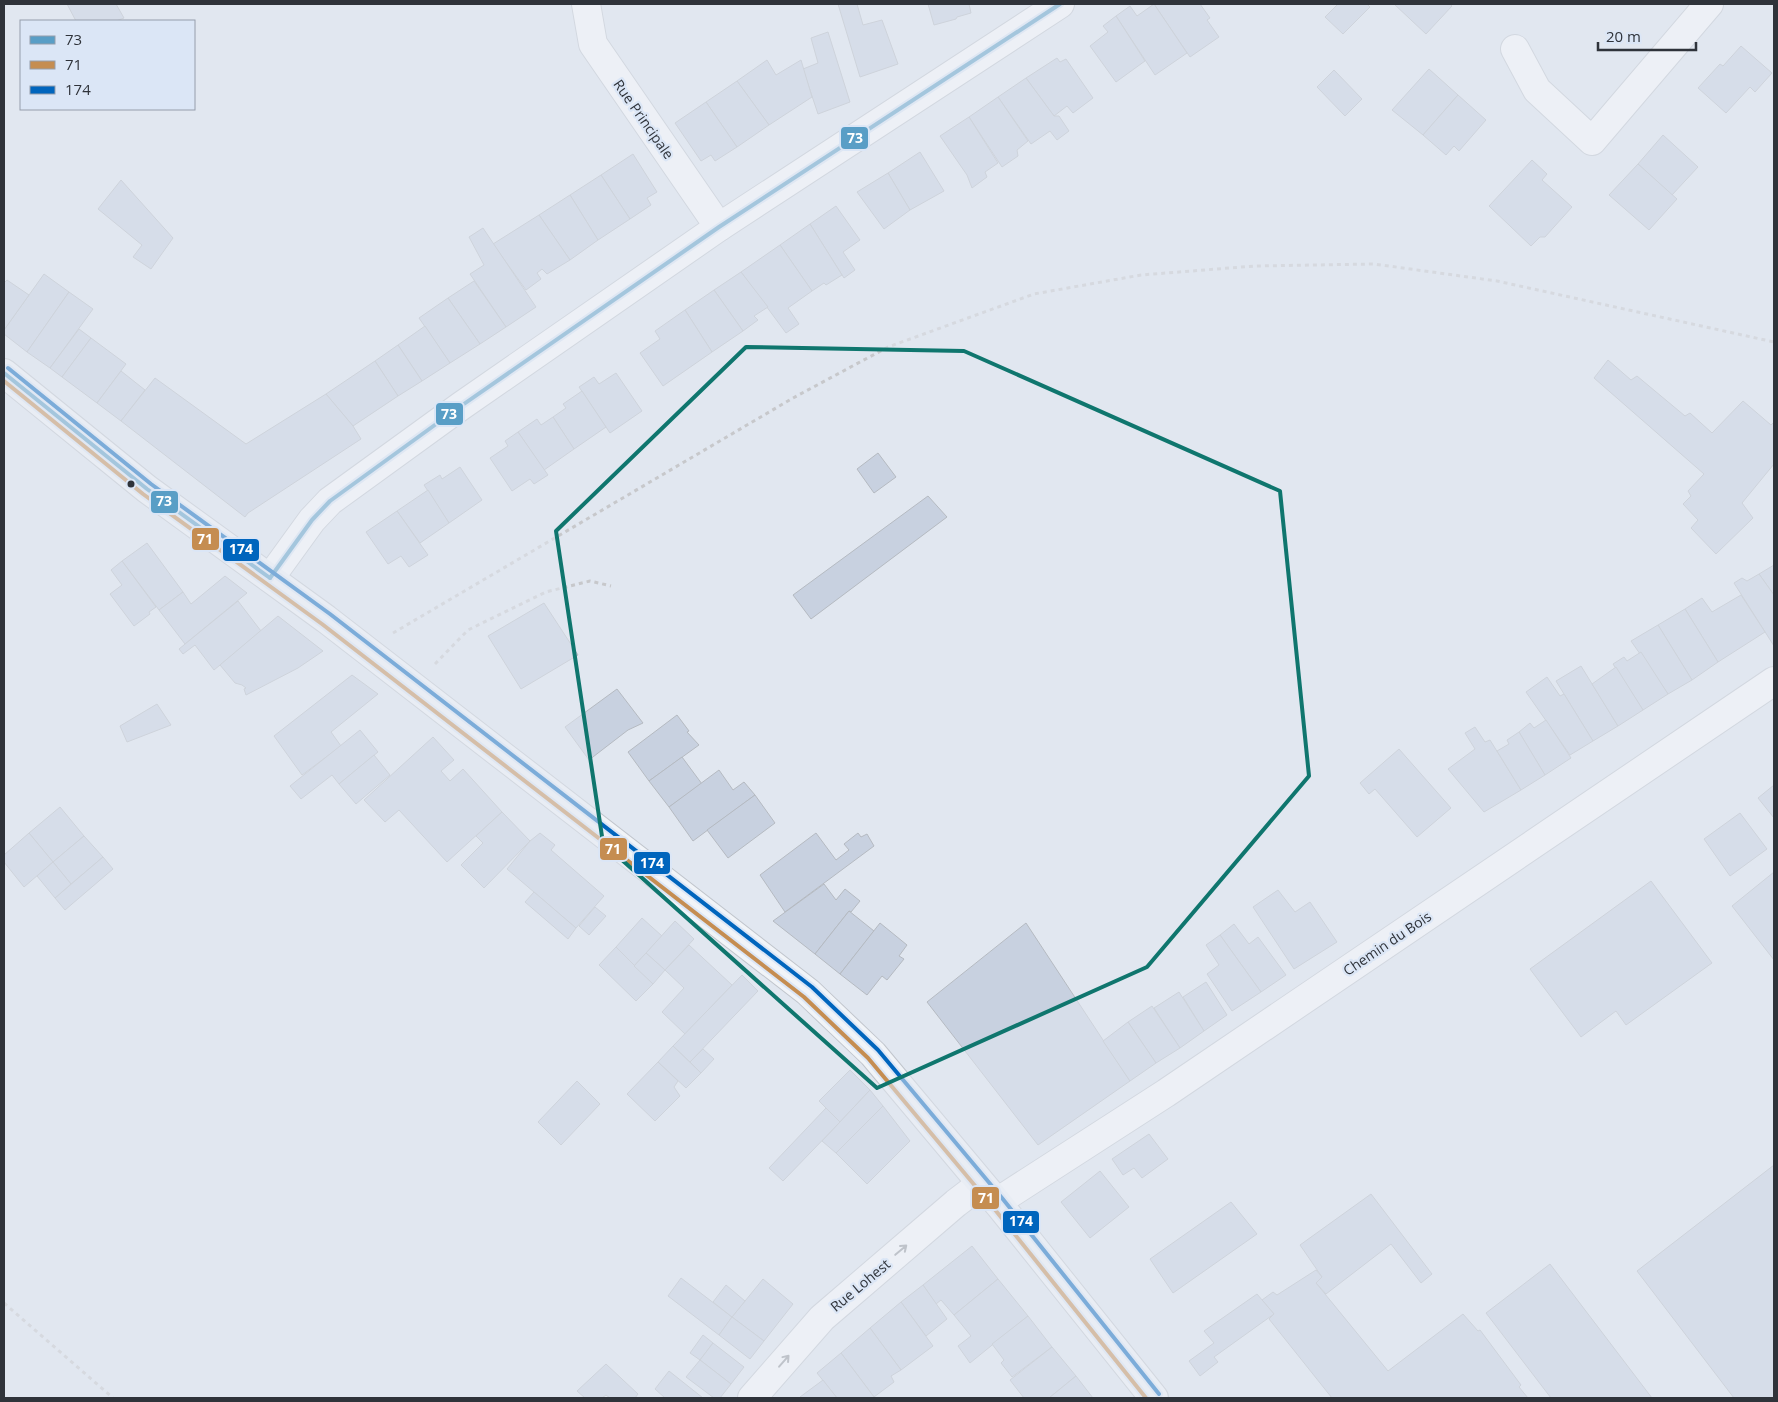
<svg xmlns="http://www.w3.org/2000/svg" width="1778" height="1402" font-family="'Open Sans',sans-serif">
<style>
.building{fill:#c8d1e0;stroke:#b5bac1}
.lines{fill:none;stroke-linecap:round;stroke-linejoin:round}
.street-casing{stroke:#c0c5cc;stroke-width:30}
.secondary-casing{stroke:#c0c5cc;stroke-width:30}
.path{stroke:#c7c8cb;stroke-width:3;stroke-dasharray:4 4;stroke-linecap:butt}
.street{stroke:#fafbfd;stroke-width:28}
.secondary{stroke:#f1f4f8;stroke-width:28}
.bus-1-casing{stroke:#dbe6f6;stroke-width:8}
.bus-2-casing{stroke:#dbe6f6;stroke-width:8}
.bus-3-casing{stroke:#dbe6f6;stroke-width:8}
.bus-1{stroke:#599ec6;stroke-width:4}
.bus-2{stroke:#c58d51;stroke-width:4}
.bus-3{stroke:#0065bd;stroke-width:4}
.oneway{stroke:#94979c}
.marked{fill:none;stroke:#0f766e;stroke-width:4;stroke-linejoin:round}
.bus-dot{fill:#2f333a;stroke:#dbe6f6;stroke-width:2}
.labels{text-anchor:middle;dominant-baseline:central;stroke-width:4.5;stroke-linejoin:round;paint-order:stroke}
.street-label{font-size:14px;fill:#2f333a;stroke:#dbe6f6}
.line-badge{stroke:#dbe6f6;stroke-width:2}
.badge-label{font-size:14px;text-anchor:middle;font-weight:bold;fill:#fff}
</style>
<rect width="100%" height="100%" fill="#e1e7f0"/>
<g class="building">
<polygon points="67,4 116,4 124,18 116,21 76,21"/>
<polygon points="838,4 857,4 863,25 882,20 898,64 860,77"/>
<polygon points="928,4 969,4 971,13 957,17 956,19 934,25"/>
<polygon points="1154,4 1200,4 1210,18 1207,20 1219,37 1190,57"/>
<polygon points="1154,4 1187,53 1155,75 1116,16 1130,6 1137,16"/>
<polygon points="1338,4 1367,4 1370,7 1343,34 1325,17"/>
<polygon points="1394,4 1450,4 1452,6 1426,34"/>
<polygon points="1116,16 1145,61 1116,82 1090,46 1108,32 1103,26"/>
<polygon points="828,32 850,102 818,114 803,69 818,63 811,38"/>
<polygon points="1741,46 1772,73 1755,92 1750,87 1726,113 1698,88 1720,64 1723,66"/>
<polygon points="1057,58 1060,62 1066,59 1093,98 1073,113 1067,106 1054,116 1026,78"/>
<polygon points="767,60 776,75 801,60 812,97 769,125 737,81"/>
<polygon points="1429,69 1458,95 1423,135 1392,110"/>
<polygon points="1334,70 1362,99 1345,116 1317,87"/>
<polygon points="1026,78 1054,116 1059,116 1069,131 1057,140 1050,131 1031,144 998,97"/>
<polygon points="737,81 769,125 737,147 706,102"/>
<polygon points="1458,95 1486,120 1459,151 1454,146 1446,155 1423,135"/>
<polygon points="998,97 1028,141 1017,150 1018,156 1002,167 969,117"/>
<polygon points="706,102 737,147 715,161 711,155 701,161 675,123"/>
<polygon points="969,117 998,163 985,172 987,177 972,188 967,175 940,136"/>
<polygon points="1663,135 1698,167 1672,195 1638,164"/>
<polygon points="920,152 944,191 910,210 888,173"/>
<polygon points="633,154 657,192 647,198 651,205 630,219 601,175"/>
<polygon points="1532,160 1547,174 1542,180 1572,207 1545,237 1540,237 1531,246 1489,206"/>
<polygon points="1638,164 1677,199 1649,230 1609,195"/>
<polygon points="888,173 910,210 884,229 857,192"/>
<polygon points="601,175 630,219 598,240 570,195"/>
<polygon points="121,180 173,238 151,269 133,257 142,245 98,209"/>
<polygon points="570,195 598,240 570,260 539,215"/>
<polygon points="836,206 860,240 843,252 855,270 844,278 810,224"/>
<polygon points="539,215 570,260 547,274 542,269 537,273 541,279 526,290 493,244"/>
<polygon points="810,224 842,275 826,285 824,283 812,291 780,245"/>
<polygon points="483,228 536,307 506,327 470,274 484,265 469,237"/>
<polygon points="780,245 812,291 788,308 799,324 786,333 741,272"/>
<polygon points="741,272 768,307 754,316 758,320 743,331 714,290"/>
<polygon points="44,274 69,292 27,352 4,334 4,330"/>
<polygon points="7,280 29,295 4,330 4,283"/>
<polygon points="474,281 506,327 480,344 448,298"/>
<polygon points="714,290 743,331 712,352 685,310"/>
<polygon points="69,292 93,309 50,368 27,352"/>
<polygon points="448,298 480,344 450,363 419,318"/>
<polygon points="685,310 712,352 663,386 640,353 660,339 655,331"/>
<polygon points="425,326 450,363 422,381 398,345"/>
<polygon points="79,329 91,338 62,377 50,368"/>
<polygon points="91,338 126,364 97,403 62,377"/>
<polygon points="398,345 422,381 398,396 375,361"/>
<polygon points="1608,360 1631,380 1637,376 1685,416 1690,413 1712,433 1743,401 1771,425 1774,422 1774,464 1742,503 1753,518 1716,554 1691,528 1698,520 1683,504 1691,496 1688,491 1704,474 1594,378"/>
<polygon points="375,361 398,396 353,426 326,394"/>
<polygon points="121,371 145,390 121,421 97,403"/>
<polygon points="616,373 642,411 610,433 579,387 594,377 599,384"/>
<polygon points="155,378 246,444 326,394 353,426 361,439 248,513 245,517 121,421"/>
<polygon points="582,391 606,427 574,449 553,417 566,408 563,404"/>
<polygon points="553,417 574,449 544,470 518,432 537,419 541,425"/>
<polygon points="518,432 548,475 534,484 530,479 512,491 490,458 508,446 505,441"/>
<polygon points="878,453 896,477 874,493 857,469"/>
<polygon points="460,467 482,500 449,523 424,485 440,475 442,479"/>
<polygon points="428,490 449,523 420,543 397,511"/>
<polygon points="928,496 947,517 811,619 793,595"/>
<polygon points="397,511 428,555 409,567 401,556 388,564 366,532"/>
<polygon points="147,543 183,592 159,610 122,561"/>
<polygon points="122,561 156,607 149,612 150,614 134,626 110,594 122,585 111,570"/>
<polygon points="1774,565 1774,595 1759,574"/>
<polygon points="1759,574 1774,595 1774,646 1734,583 1742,578 1747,581"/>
<polygon points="225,576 247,593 185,644 159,610 183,592 191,604"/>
<polygon points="1741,595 1765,632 1718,662 1685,609 1702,598 1712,612"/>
<polygon points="238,601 261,631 214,670 195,645 183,654 179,649"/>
<polygon points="544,603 578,655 521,689 488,636"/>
<polygon points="1685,609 1718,662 1692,680 1658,625"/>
<polygon points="278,616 323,651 298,668 246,695 244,689 246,688 242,685 235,683 220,665"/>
<polygon points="1658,625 1692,680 1668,694 1631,641"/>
<polygon points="1641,652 1668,694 1643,710 1613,664 1624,657 1627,661"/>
<polygon points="1581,666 1618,726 1593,741 1556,681"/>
<polygon points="1616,667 1643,710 1618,726 1592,684"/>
<polygon points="352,675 378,694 331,732 341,746 302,775 274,736"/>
<polygon points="1547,677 1560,696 1564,694 1593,741 1570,755 1526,692"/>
<polygon points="617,689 643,723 628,730 589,760 565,727"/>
<polygon points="157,704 171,725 127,742 120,726"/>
<polygon points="677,715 689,731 687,732 699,745 649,781 628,752"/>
<polygon points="1546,720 1571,758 1545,775 1519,732 1530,723 1534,728"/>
<polygon points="1475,727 1485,742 1490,740 1521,790 1484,812 1448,769 1475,749 1465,733"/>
<polygon points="360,730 378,752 339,784 332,775 301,799 290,786"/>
<polygon points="1519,732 1545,775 1521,790 1497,751 1509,744 1507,740"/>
<polygon points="433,737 454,760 441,771 450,781 463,769 502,812 447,862 399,810 385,822 364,800"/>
<polygon points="1399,749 1451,808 1417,837 1375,789 1369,794 1360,783"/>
<polygon points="374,755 390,775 356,804 339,784"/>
<polygon points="682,757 702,784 669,807 649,781"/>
<polygon points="719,770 733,790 744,782 755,795 693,841 669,807"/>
<polygon points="1774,785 1774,818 1758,798"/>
<polygon points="755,795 775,823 728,858 707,830"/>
<polygon points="60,807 84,836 53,862 29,833"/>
<polygon points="502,812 530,841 484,888 461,865 483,843 476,836"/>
<polygon points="1740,813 1767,849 1730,876 1704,839"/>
<polygon points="29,833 53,862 24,887 4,862 4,855"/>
<polygon points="540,833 555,845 551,850 604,896 576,928 507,869 530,841"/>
<polygon points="816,833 836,860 849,850 844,844 858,833 861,837 867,834 874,846 785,912 760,875"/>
<polygon points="84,836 103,857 71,884 53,862"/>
<polygon points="103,857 113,869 65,910 55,898"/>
<polygon points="53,862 71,884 55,898 37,876"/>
<polygon points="1774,872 1774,960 1732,906"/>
<polygon points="1651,881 1712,963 1626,1025 1616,1011 1581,1037 1530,969"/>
<polygon points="824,884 836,900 845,889 860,901 851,912 849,911 815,954 773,921"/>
<polygon points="1278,890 1295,912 1310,902 1337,942 1294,969 1253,907"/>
<polygon points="534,892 576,928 568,939 525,902"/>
<polygon points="595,907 606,916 589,935 579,926"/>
<polygon points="849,911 874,931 840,974 815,954"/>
<polygon points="642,918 662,936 634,966 616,947"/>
<polygon points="675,921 694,939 665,970 646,953"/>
<polygon points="880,923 907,945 899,956 904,959 887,980 882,976 867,995 840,974"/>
<polygon points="1026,923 1130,1081 1038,1145 927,1002"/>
<polygon points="1234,924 1249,944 1258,937 1286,975 1261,992 1220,935"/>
<polygon points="1220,935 1261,992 1232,1011 1207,974 1219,965 1206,945"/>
<polygon points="689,945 732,985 685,1034 662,1012 684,988 665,970"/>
<polygon points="616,947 653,984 636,1001 599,965"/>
<polygon points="646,953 665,970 653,984 634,966"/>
<polygon points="742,975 758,991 690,1062 673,1046"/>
<polygon points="1206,982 1227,1015 1204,1031 1183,997"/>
<polygon points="1179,992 1204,1031 1180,1048 1154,1008"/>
<polygon points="1152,1006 1180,1048 1156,1063 1128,1022"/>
<polygon points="1128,1022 1156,1063 1130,1081 1103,1041"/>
<polygon points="673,1046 701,1073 686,1088 658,1062"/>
<polygon points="703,1049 714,1059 701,1073 690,1062"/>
<polygon points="658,1062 678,1081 674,1087 680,1096 655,1121 627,1094"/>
<polygon points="850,1070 870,1090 840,1122 819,1101"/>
<polygon points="577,1081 600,1104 561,1145 538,1122"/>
<polygon points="870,1090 883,1106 836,1153 822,1141"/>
<polygon points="883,1106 910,1141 867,1184 836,1153"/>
<polygon points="826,1108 840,1122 783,1181 769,1168"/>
<polygon points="1149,1134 1168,1159 1142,1178 1134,1168 1123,1175 1112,1159"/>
<polygon points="1774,1165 1774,1398 1734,1398 1637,1271"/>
<polygon points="1100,1171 1129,1207 1090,1238 1061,1202"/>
<polygon points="1371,1194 1432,1274 1421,1283 1391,1244 1326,1294 1316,1283 1322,1277 1300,1245"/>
<polygon points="1231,1202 1257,1234 1173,1293 1150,1259"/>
<polygon points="972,1246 998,1279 954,1315 941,1300 936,1304 923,1285"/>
<polygon points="1550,1264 1652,1398 1551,1398 1486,1313"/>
<polygon points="1316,1270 1322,1277 1316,1283 1388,1371 1463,1314 1478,1331 1480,1330 1521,1385 1519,1387 1528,1398 1332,1398 1269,1319 1274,1314 1262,1300 1273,1292 1277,1295"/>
<polygon points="681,1278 732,1317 719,1335 668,1296"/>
<polygon points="763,1279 793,1304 764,1341 732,1317"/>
<polygon points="998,1279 1028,1316 970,1363 958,1346 971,1336 954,1315"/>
<polygon points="726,1285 745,1301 732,1317 713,1302"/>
<polygon points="923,1285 947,1319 926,1336 901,1302"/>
<polygon points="1257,1294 1274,1314 1214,1357 1218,1362 1200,1376 1189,1361 1214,1343 1204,1331"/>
<polygon points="901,1302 933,1346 901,1370 870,1328"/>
<polygon points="1028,1316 1052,1347 1012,1377 1001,1363 1004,1360 992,1344"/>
<polygon points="732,1317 764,1341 750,1359 719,1335"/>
<polygon points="870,1328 901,1370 891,1376 894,1382 874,1397 841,1353"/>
<polygon points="703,1335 713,1343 700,1360 690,1353"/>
<polygon points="713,1343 744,1367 731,1384 700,1360"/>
<polygon points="1052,1347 1076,1376 1049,1398 1024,1398 1010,1380"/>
<polygon points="841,1353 874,1397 875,1398 837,1398 817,1373"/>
<polygon points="700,1360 731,1384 720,1398 714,1398 686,1377"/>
<polygon points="606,1364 638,1394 635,1398 610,1398 606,1395 602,1398 585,1398 577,1391"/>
<polygon points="669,1371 703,1398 665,1398 655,1389"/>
<polygon points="1076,1376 1093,1398 1049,1398"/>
<polygon points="823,1380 837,1398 801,1398 800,1397"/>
</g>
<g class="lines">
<g class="street-casing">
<g id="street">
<polyline points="586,4 593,44 719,227"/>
<polyline points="1515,49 1537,90 1592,141 1709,4"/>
<polyline points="270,578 312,520 330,501 461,406 719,227 1060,4"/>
<polyline points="997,1202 1166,1093 1774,681"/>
<polyline points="752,1398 822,1318 956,1203 981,1184"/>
</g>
</g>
<g class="secondary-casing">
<polyline id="secondary" points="4,373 147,489 326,619 808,992 873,1054 997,1202 1154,1398"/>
</g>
<g class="path">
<polyline points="393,633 793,398 888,347 1034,294 1141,275 1255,266 1374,264 1497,281 1774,342"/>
<polyline points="435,664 468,630 546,592 590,581 611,586"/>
<polyline points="4,1303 113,1398"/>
</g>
<use href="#street" class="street"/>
<use href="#secondary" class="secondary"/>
<g class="bus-1-casing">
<g id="bus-1">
<polyline points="4,373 147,489 270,578"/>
<polyline points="270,578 312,520 330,501 461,406 719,227 1060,4"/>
</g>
</g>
<g class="bus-2-casing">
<polyline id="bus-2" points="4,381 143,494 322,624 804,997 868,1058 992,1206 1146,1398"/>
</g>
<g class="bus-3-casing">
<polyline id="bus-3" points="8,368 151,484 330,614 812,987 878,1050 1002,1198 1159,1394"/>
</g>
<use href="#bus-1" class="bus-1"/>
<use href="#bus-2" class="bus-2"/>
<use href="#bus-3" class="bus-3"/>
</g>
<defs><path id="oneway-shaft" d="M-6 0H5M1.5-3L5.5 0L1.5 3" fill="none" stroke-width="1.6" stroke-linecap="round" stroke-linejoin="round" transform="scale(1.25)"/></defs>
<g class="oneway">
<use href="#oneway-shaft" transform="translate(901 1250) rotate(-40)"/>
<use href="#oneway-shaft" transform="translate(784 1361) rotate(-49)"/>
</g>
<path d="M0 0H1778V1402H0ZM746 347 964 351 1280 491 1309 776 1147 967 877 1088 603 843 556 531Z" fill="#e1e7f0" fill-opacity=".55" fill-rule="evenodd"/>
<path class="marked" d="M746 347 964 351 1280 491 1309 776 1147 967 877 1088 603 843 556 531Z"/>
<circle class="bus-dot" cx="131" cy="484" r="4.5"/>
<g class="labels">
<g class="street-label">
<text transform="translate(644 119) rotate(55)">Rue Principale</text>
<text transform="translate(1387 943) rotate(-34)">Chemin du Bois</text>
<text transform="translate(860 1285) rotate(-40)">Rue Lohest</text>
</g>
</g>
<g class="line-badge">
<rect x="840" y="126" width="29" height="24" rx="5" fill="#599ec6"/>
<rect x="435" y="402" width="29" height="24" rx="5" fill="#599ec6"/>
<rect x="150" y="490" width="29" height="24" rx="5" fill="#599ec6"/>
<rect x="191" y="527" width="29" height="24" rx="5" fill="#c58d51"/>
<rect x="222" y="538" width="38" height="24" rx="5" fill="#0065bd"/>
<rect x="599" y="837" width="29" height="24" rx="5" fill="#c58d51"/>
<rect x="633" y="851" width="38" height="24" rx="5" fill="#0065bd"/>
<rect x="971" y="1186" width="29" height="24" rx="5" fill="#c58d51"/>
<rect x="1002" y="1210" width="38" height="24" rx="5" fill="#0065bd"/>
</g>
<g class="badge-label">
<text x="855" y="143">73</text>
<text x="449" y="419">73</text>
<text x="164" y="506">73</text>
<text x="205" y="544">71</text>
<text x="241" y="554">174</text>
<text x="613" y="854">71</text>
<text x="652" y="868">174</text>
<text x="986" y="1203">71</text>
<text x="1021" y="1226">174</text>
</g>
<rect width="1778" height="1402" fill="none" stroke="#2f333a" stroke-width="10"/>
<rect x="20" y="20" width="175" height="90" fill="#dbe6f6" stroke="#969eab"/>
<rect x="30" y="36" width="25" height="8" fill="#599ec6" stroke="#969eab"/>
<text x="65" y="45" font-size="15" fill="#2f333a">73</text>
<rect x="30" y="61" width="25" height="8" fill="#c58d51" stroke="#969eab"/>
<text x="65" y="70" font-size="15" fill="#2f333a">71</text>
<rect x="30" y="86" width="25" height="8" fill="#0065bd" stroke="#969eab"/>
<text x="65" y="95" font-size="15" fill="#2f333a">174</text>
<path d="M1598 42v8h98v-8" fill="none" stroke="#2f333a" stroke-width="2.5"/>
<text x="1606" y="42" font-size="15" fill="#2f333a" stroke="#dbe6f6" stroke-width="4" paint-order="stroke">20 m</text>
</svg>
